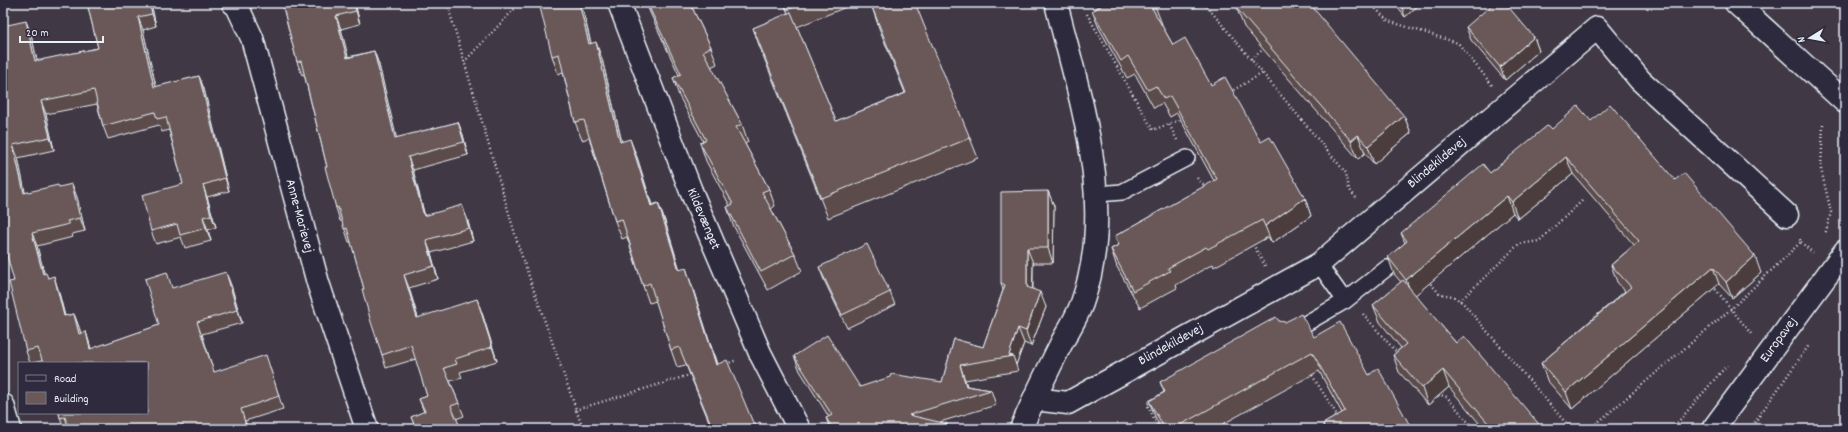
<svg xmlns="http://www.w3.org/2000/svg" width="1848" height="432" font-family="Dekko,sans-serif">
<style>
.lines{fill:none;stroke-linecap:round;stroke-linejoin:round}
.service-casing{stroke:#e8f1f8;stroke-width:18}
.minor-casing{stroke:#e8f1f8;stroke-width:25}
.tertiary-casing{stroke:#e8f1f8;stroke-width:25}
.path{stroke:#e8f1f8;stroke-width:2.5;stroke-dasharray:1 3;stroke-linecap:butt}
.service{stroke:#2f2a3d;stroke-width:15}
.minor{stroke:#2f2a3d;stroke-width:22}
.tertiary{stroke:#2f2a3d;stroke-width:22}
.wall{fill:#5c4c4c;stroke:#e8f1f8}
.shaded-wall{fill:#4b3e3e;stroke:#e8f1f8}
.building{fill:#6b5858;stroke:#e8f1f8}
.labels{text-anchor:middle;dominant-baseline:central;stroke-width:3;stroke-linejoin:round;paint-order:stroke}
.street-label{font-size:14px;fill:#e8f1f8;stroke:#2f2a3d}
</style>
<rect width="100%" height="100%" fill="#413845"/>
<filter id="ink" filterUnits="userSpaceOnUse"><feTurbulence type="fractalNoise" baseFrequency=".025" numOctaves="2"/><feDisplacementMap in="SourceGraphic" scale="8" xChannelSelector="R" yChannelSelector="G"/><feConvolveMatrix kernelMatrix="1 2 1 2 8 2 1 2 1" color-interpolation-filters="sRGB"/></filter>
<g filter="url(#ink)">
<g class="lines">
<g class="service-casing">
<g id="service">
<polyline points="1097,194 1122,192 1187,158"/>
<polyline points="1319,264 1345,301"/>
<polyline points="1291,332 1345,301 1387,268"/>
</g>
</g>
<g class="minor-casing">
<g id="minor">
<polyline points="233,3 237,6 252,38 318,283 367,429"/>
<polyline points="619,3 691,191 760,353 799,429"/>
<polyline points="1034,399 1068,403 1319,264 1597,28 1640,80 1787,215"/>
<polyline points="3,405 10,429"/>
<path d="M1021 429C1033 400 1047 372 1061 344 1068 331 1077 317 1082 303 1117 204 1080 100 1056 3"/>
<polyline points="1713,429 1845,251"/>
</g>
</g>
<g class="tertiary-casing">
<polyline id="tertiary" points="1736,3 1845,102"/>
</g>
<g class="path">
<polyline points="447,3 520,251 583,429"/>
<polyline points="1204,3 1346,173 1349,189 1357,199"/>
<polyline points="1370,3 1388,21 1458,43 1492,85"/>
<polyline points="1311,10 1320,3"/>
<polyline points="1087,14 1153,130 1169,124"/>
<polyline points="1251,59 1265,48"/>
<polyline points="464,62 520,3"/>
<polyline points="1230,92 1263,73"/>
<polyline points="1823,125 1821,169 1831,212 1825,235"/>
<polyline points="1177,140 1169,124 1182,119"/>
<polyline points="1197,178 1200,182 1208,187"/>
<polyline points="1801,242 1813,253"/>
<polyline points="1253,244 1265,266"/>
<polyline points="1428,281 1440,294 1453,296 1463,303 1571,429"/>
<polyline points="1713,286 1752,335"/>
<polyline points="1460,301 1519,244 1539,241 1583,200"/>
<polyline points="1363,314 1398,354"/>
<polyline points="726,364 737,360"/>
<polyline points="1310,372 1339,418"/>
<polyline points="1438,394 1447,397 1474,429"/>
<polyline points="1152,401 1147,404 1159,429"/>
<polyline points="575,410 693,374"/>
<polyline points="1590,429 1731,309 1801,242 1799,237"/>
<polyline points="1672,429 1727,365"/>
<polyline points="1750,429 1809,345"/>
</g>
<use href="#service" class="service"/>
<use href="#minor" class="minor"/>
<use href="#tertiary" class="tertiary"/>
</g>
<g class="wall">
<polygon points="87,3 151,3 156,26 143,30 156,87 199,76 204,89 229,191 207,197 216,227 208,230 211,241 185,248 181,237 156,244 151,231 183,184 169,130 162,132 159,125 108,139 103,126 97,104 46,114 54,150 18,158 25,193 59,187 77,197 85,231 72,234 73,237 37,246 44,273 58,289 65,316 74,314 81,333 86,332 91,349 159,325 173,288 231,285 242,323 202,334 214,372 270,368 283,409 245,421 248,429 64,429 42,361 30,363 26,351 14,281 3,26 31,34 37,61 98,48"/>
<polygon points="282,3 355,3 360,24 341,29 348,57 374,51 379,65 396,138 458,122 463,135 468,155 413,170 425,216 467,218 473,241 431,253 438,279 409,288 418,318 482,313 497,361 460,372 462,378 450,381 464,416 456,419 461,429 416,429 411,417 424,412 419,399 427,396 416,359 386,368 382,355 364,289 351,242 349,242 342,221 340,221 336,208 327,167 304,74 302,75 297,62"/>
<polygon points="581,3 591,43 602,59 622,142 637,157 652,205 658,203 665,221 680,270 692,286 717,364 754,425 763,429 712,429 686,365 677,367 671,350 656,301 649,303 643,286 627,237 622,239 615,221 589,138 582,140 575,122 563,72 558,74 552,56"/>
<polygon points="646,3 690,3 711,47 717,64 711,67 742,124 748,142 745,144 769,189 775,206 771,209 795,254 802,271 768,290 733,225 727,207 730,206 706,161 700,143 703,141 679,96 673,78 679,75 651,15"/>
<polygon points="784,3 856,3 797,27 836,121 905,93 879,28 872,7 970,138 978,158 828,218 760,48 753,28 788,14"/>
<polygon points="1097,3 1153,3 1155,6 1162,24 1161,24 1173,45 1211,85 1261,142 1305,198 1311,216 1272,243 1268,237 1214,267 1213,264 1176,285 1177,288 1140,308 1117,267 1111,249 1118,245 1115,236 1214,181 1177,113 1170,117 1162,103 1154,108 1135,74 1127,78 1099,28 1092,11 1098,7"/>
<polygon points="1189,3 1203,3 1193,8"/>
<polygon points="1394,3 1421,3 1405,17"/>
<polygon points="1237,9 1404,116 1411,133 1374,164 1365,153 1358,159 1244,27"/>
<polygon points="1466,27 1534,37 1539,51 1505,80 1471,40"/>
<polygon points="1591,121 1675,180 1761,273 1732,298 1719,284 1572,409 1547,380 1541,363 1625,291 1617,282 1611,265 1634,245 1573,174 1518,219 1513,213 1415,295 1456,343 1543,429 1484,429 1449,387 1428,405 1399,372 1393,355 1401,348 1380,322 1373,305 1401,282 1394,274 1388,257 1405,243 1401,233 1490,173 1552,129"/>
<polygon points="1048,191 1054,206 1053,263 1033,263 1033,289 1046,307 1031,346 1024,343 1016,365 1018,371 965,380 967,386 991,390 996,405 940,422 947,424 949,429 830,429 826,418 829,417 800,371 794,356 860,387 942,382 954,339 983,347 1003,290 1001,283"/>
<polygon points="819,267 890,292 895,305 847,328 824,280"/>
<polygon points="1279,321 1314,337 1369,375 1412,429 1324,429 1323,424 1342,413 1319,371 1214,429 1161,429 1156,419 1149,401 1164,392 1160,382"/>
</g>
<g class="shaded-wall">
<polygon points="149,3 151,3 156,26 152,14"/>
<polygon points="354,3 355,3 360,24 356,11"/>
<polygon points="579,3 581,3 595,61 589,44"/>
<polygon points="1401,3 1421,3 1405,17"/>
<polygon points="336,16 341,29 352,71 347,58"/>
<polygon points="138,17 143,30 159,100 154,87"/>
<polygon points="26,21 31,34 40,74 35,61"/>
<polygon points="1534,37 1539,51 1505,80 1500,67"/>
<polygon points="596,42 602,59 626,160 620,142"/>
<polygon points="374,51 379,65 400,152 395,138"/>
<polygon points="199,76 204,89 229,191 225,178"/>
<polygon points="41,101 46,114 54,150 50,137"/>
<polygon points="1404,116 1411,133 1374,164 1368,146"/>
<polygon points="458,122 463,135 468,155 464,142"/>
<polygon points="1358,135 1365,153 1358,159 1351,141"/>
<polygon points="630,139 637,157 657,223 651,206"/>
<polygon points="13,145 18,158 28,206 24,193"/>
<polygon points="408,157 413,170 428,230 424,216"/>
<polygon points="1566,157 1573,174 1518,219 1512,202"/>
<polygon points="72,184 77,197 85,231 80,218"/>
<polygon points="203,185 207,197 216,227 211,215"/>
<polygon points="1048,191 1054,206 1053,263 1048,248"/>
<polygon points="1507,196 1513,213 1413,297 1406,280"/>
<polygon points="1305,198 1311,216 1272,243 1265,226"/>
<polygon points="658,203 665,221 685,288 679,270"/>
<polygon points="462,205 467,218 473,241 469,228"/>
<polygon points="203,217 208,230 211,241 206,228"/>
<polygon points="32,233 37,246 48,287 43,274"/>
<polygon points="426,240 431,253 438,279"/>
<polygon points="1027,248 1033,263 1032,302 1027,287"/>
<polygon points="1755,256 1761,273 1732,298 1726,282"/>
<polygon points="1713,267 1719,284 1572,409 1566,392"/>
<polygon points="686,268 692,286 722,382 716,365"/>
<polygon points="226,272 231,285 242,323 237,310"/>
<polygon points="404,275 409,288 422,331 417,318"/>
<polygon points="54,276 58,289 68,329 64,316"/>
<polygon points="1040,292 1046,307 1031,346 1026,331"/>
<polygon points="477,299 482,313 497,361 492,347"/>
<polygon points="74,314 79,327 84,346 79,334"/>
<polygon points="1018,328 1024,343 1016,365 1013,356 1009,355"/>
<polygon points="86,332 90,345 94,362 90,349"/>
<polygon points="960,365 965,380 970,396 966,386"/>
<polygon points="1443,370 1449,387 1428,405 1422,388"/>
</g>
<g class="building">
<polygon points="87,3 149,3 152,14 138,17 154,87 199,76 225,178 203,185 211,215 203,217 206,228 180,235 177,224 151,231 142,195 183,184 166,117 157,119 155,112 103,126 94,90 41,101 50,137 13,145 24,193 58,185 59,187 72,184 80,218 67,221 69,224 32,233 43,274 46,273 48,278 54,276 64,316 74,314 79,334 86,332 90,349 159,325 145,279 167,272 172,288 226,272 237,310 197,322 214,372 266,355 279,396 241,409 247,429 184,429 183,425 171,429 69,429 65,417 60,418 59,413 147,413 147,363 43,363 38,348 26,351 9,282 14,281 3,241 3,26 26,21 35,61 98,48"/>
<polygon points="282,3 354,3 356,11 336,16 347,58 374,51 395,138 458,122 464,142 408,157 424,216 462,205 469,228 426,240 434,266 404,275 417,318 477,299 492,347 455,359 457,364 444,368 459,403 451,406 461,429 416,429 411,417 425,411 419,399 427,396 411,345 382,355 371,322 362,289 364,289 347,228 344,229 338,207 336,208 325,167 327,167 301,61 297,62"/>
<polygon points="539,3 579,3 589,44 596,42 620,142 630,139 651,206 658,203 679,270 686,268 716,365 727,360 754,425 760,422 763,429 713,429 679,347 671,350 650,283 643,286 622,219 615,221 584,120 575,122 559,54 552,56"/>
<polygon points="647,3 690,3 711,47 703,51 742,124 736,127 769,189 762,192 795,254 761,272 727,207 733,204 700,143 706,140 673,78 681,74"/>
<polygon points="784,3 806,3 787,10"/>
<polygon points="882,3 915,3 970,138 821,198 753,28 791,12 836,121 906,93 872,7"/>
<polygon points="1099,3 1153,3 1155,6 1152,8 1173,45 1185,38 1211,85 1225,77 1261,142 1270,137 1305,198 1265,226 1262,220 1208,249 1206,247 1168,268 1170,271 1133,291 1111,249 1119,245 1115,236 1217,179 1170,96 1164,99 1156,86 1148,90 1128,56 1121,61 1092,11 1101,6"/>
<polygon points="1249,3 1295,3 1298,6 1301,3 1309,3 1404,116 1368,146 1358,135 1351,141 1237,9"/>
<polygon points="1494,3 1505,3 1534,37 1500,67 1466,27"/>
<polygon points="1610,104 1675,180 1684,173 1755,256 1726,282 1713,267 1566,392 1541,363 1631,287 1611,265 1639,241 1566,157 1512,202 1507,196 1406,280 1388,257 1407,241 1401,233 1483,164 1490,173 1548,125 1552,129 1578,106 1591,121"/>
<polygon points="1048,191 1048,248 1027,248 1027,287 1040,292 1026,331 1018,328 1009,355 1013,356 960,365 966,386 991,390 909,415 947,424 930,429 833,429 826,418 832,415 794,356 827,335 860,387 890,377 891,374 942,382 954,339 983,347 1005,285 1001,283 1001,192"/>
<polygon points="867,244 890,292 842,315 819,267"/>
<polygon points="1403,280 1456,343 1464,336 1543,429 1493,429 1443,370 1422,388 1393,355 1406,344 1373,305"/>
<polygon points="1301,314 1314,337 1340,322 1369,375 1378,368 1412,429 1325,429 1323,424 1345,411 1312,352 1173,429 1165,429 1149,401 1165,392 1160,382 1276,317 1279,321 1285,322"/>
<polygon points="1845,426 1845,429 1821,429"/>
</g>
</g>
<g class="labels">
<g class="street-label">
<text transform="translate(1437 163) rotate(-40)">Blindekildevej</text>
<text transform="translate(299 216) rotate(75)">Anne-Marievej</text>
<text transform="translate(703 219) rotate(67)">Kildevænget</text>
<text transform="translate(1779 340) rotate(-54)">Europavej</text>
<text transform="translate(1171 345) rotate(-29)">Blindekildevej</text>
</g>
</g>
<rect width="1848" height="432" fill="none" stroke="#2f2a3d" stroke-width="16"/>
<rect x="8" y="8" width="1832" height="416" fill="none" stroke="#e8f1f8" stroke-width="1.5" filter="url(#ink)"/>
<rect x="18" y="362" width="130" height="52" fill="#2f2a3d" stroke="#797a88"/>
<rect x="26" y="375" width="20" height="6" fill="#2f2a3d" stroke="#797a88"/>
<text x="54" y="382" font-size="12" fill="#e8f1f8">Road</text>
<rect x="26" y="392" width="20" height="12" fill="#6b5858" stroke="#797a88"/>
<text x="54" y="402" font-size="12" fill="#e8f1f8">Building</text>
<g transform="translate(1810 38) rotate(259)" stroke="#2f2a3d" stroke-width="3" paint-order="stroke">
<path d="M0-3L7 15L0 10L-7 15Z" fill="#e8f1f8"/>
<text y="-6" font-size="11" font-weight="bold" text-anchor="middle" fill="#e8f1f8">N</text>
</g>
<path d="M20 36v6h83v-6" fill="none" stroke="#e8f1f8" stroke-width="2"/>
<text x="26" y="36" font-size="12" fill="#e8f1f8" stroke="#2f2a3d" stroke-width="3" paint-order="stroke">20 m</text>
</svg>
